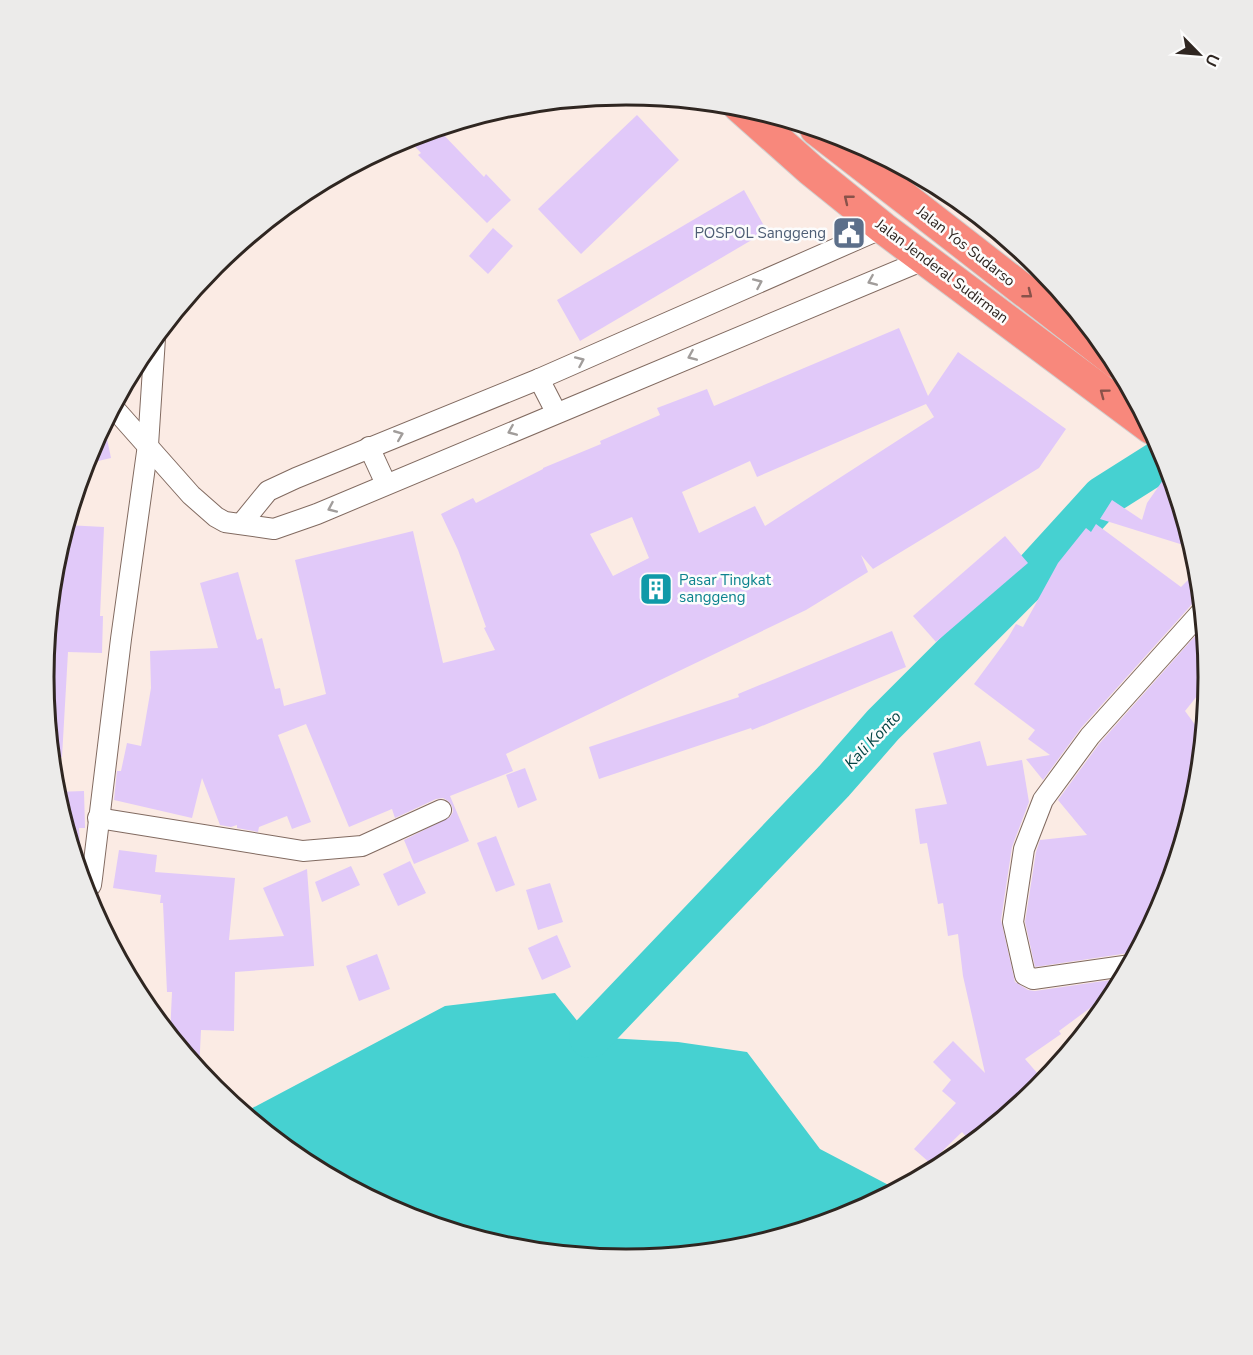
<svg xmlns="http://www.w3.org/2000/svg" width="1253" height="1355" font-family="'Nunito Sans',sans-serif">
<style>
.water{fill:#46d1d1}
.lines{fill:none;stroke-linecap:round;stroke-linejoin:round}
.river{stroke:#46d1d1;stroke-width:42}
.building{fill:#e1c9f9;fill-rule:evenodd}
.minor-casing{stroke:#816a60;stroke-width:22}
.trunk-casing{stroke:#d1cfce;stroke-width:34}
.minor{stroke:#fff;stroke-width:20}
.trunk{stroke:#f8887c;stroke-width:32}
.oneway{stroke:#89524a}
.oneway2{stroke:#a19d9b}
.labels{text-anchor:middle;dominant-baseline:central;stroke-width:5;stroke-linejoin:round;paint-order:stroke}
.service-label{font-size:15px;fill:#4e5e75;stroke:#fcfcfc;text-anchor:end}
.street-label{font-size:15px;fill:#2f2621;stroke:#fcfcfc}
.culture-label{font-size:15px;fill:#0d838f;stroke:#fcfcfc;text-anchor:start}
.water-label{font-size:16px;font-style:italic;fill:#064646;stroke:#fcfcfc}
.rim{fill:none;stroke:#2f2621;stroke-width:3}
</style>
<rect width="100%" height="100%" fill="#fbebe4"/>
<polygon class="water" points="555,993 590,1037 678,1042 747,1052 820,1149 898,1190 849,1216 740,1249 626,1260 512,1249 403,1216 302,1162 243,1113 445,1006"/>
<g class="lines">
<polyline class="river" points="590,1037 834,781 883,725 1021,587 1103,497 1160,461 1165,455"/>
</g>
<g class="building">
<polygon points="637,115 679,160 581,254 538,209"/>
<polygon points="438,129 484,177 486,174 511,200 487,223 418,155 421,153 407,138"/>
<polygon points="744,190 767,231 580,341 557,300"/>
<polygon points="493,228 513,246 488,274 469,256"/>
<path d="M899 328 928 396 958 352 1066 429 1039 468 873 569 861 555 868 572 806 610 506 754 513 771 450 796 469 841 414 864 404 840 450 817 453 812 452 806 448 801 443 798 436 799 395 818 392 809 349 827 306 724 278 735 311 822 292 829 287 816 259 827 258 832 237 828V825L231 827 220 825 202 778 192 818 114 800 117 771H121L127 743 141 746 151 688 150 651 218 648 200 583 238 572 257 640 262 638 275 689 280 688 284 706 326 694 295 560 413 531 443 663 495 650 484 628 486 627 458 550 441 514 473 498 476 503 543 469V468L601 444 600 441 660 415 657 408 707 389 714 406ZM926 404 934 417 765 526 755 506 699 533 682 492 750 461 757 477ZM632 517 649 558 613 576 590 534Z"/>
<polygon points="104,424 111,458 85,464 88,454"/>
<polygon points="1170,470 1193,548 1100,519 1112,500 1142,520 1147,503"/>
<polygon points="1096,524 1181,587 1199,569 1202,598 1194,602 1081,728 1043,780 1026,759 1050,755 1028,739 1035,730 974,684 1008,638 1016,624 1023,627 1058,563 1086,528 1091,532"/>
<polygon points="66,525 104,527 100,616 103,616 102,653 68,652 62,757 51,757 44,677 55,563"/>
<polygon points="1005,536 1028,563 936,642 913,616"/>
<polygon points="1204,626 1209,681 1185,711 1204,737 1198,792 1165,901 1136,954 1129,953 1035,967 1025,922 1036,852 1040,840 1087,835 1058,800 1099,744"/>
<polygon points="892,631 906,667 752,730 751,728 599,779 589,747 739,697 738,694"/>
<polygon points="980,741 987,766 1022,760 1029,802 1012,847 1001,920 1015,982 1028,990 1035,991 1124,978 1113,999 1109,994 1059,1031 1061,1034 1025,1059 1045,1082 1038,1090 973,1144 962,1132 930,1163 914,1149 956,1103 942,1091 951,1080 933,1062 953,1041 985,1073 963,976 958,934 948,936 943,903 938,904 927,843 920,844 915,809 947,804 933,753"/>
<polygon points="525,768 537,800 518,808 506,775"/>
<polygon points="84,791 85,828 79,828 81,857 75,857 55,792"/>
<polygon points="496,836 515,885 496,892 477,843"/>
<polygon points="119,850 157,855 155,872 235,878 229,940 284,936 263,888 307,869 314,966 235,972 234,1031 201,1030 199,1071 170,1036 172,992 167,992 163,903 160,903 161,895 113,888"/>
<polygon points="410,861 426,893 398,906 383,874"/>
<polygon points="351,866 360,885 322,902 315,882"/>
<polygon points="550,883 563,922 538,930 526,890"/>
<polygon points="557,935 571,967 542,980 528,948"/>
<polygon points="377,954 390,989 359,1001 346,966"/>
</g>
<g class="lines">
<g class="minor-casing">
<g id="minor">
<polyline points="539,379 556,412"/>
<polyline points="113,407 191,495 216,517 225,522 274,529 317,514 926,259"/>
<polyline points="369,447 386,484"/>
<polyline points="241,524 268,491 296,478 539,379 883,228"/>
<polyline points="98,818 303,851 362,846 441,810"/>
<polyline points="85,892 91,885 92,878 121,639 148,445 155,338"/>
<polyline points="1131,965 1033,979 1025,975 1013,922 1024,849 1043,800 1090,736 1203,610"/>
</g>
</g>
<g class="trunk-casing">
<g id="trunk">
<polyline points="739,106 811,170 883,228 1151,428"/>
<polyline points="816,129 1116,362"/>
</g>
</g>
<use href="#minor" class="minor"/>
<use href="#trunk" class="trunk"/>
</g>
<defs><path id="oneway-chevron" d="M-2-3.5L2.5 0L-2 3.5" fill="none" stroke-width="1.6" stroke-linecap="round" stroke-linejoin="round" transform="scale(1.5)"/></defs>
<g class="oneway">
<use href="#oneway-chevron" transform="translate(848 199) rotate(-141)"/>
<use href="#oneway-chevron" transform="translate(1028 294) rotate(38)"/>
<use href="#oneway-chevron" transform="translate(1104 393) rotate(-143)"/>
</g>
<g class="oneway2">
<use href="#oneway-chevron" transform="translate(872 281) rotate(157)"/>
<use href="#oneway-chevron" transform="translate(758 283) rotate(-24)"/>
<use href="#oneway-chevron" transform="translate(692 356) rotate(157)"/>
<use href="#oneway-chevron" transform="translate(580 361) rotate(-24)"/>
<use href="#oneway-chevron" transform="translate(512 431) rotate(157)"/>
<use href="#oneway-chevron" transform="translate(399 435) rotate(-22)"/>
<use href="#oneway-chevron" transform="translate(332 508) rotate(156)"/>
</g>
<defs>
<g id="civic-square" transform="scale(1.725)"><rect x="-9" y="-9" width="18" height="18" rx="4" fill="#5c6f8a" stroke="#fcfcfc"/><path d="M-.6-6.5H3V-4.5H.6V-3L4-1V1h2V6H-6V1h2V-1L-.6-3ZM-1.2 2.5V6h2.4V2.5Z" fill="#fff"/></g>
<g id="building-square" transform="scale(1.725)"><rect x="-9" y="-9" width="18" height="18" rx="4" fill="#0f9aa8" stroke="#fcfcfc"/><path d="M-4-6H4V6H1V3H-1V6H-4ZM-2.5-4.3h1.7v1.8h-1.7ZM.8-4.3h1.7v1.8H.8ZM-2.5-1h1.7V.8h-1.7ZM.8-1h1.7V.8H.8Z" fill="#fff"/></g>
</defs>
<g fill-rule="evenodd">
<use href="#civic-square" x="849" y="233"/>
<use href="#building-square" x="656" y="589"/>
</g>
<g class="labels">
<g class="service-label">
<text x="826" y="233">POSPOL Sanggeng</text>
</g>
<g class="street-label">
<text transform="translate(966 246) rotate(38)">Jalan Yos Sudarso</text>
<text transform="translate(942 271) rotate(37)">Jalan Jenderal Sudirman</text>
</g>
<g class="culture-label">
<text x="679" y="580">Pasar Tingkat<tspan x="679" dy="17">sanggeng</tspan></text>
</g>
<g class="water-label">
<text transform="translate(873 740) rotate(-46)">Kali Konto</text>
</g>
</g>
<path d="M0 0H1253V1355H0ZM54 677a572 572 0 1 1 1144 0a572 572 0 1 1-1144 0Z" fill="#ecebea" fill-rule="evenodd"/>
<path class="rim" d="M54 677a572 572 0 1 1 1144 0a572 572 0 1 1-1144 0Z"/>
<g transform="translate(1199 54) rotate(115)" stroke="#fcfcfc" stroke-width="4.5" paint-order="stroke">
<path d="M0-4.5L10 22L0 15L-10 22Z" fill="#2f2621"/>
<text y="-9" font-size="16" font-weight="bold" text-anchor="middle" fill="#2f2621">U</text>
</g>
</svg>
